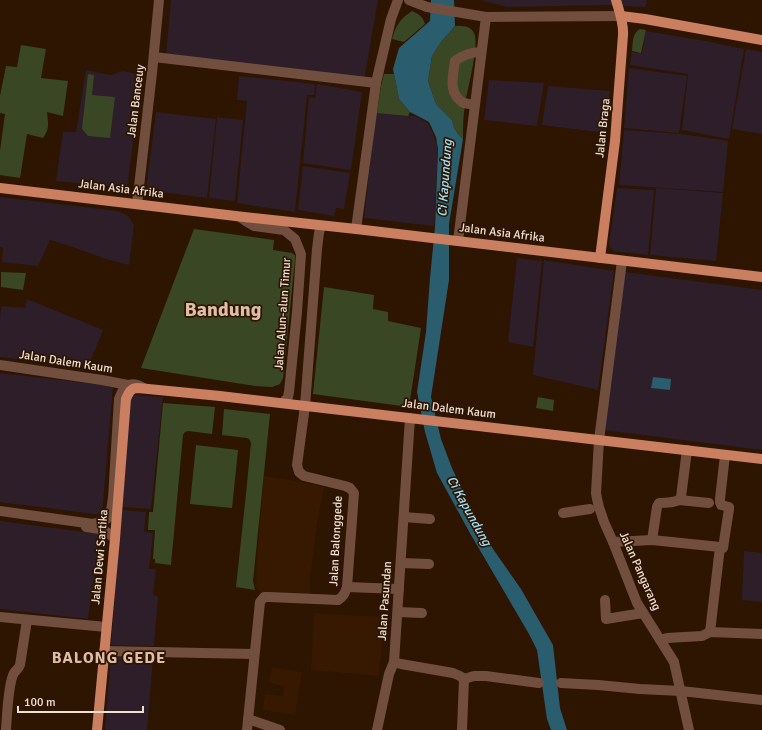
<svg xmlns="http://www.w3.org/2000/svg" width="762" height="730" font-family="Signika,sans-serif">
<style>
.commercial{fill:#2d1e29}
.built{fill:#371901}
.green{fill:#3a4724}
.water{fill:#2a5d6d}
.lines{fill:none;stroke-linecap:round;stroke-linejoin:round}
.minor{stroke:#724e3f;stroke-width:10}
.major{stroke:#c97f60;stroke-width:10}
.labels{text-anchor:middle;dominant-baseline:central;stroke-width:3.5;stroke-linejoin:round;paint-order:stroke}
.street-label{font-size:12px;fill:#f0dfd3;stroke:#2d1502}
.water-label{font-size:13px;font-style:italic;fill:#a0e0f7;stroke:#2d1502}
.district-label{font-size:16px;font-weight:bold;letter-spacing:1px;fill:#dfbea7;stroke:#2d1502}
.town-label{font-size:20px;font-weight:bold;fill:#dfbea7;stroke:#2d1502}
</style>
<rect width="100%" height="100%" fill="#2d1502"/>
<g class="commercial">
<polygon points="171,0 378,0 364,80 166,55"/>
<polygon points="476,0 647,0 646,7 605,5 507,7 481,0"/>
<polygon points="646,31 705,41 744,49 729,139 682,130 688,74 630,65 632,52 642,53"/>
<polygon points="746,49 762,52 762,134 732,129"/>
<polygon points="629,68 687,76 679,133 624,128"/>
<polygon points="86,70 110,75 123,71 142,75 127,188 56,181 63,132 76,132"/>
<polygon points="239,76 315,84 314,95 307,95 295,212 237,203 247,101 237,100"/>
<polygon points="489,80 544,83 537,126 484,120"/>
<polygon points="317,84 362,92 351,170 303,163 309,97 315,98"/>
<polygon points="548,86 610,91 606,133 542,125"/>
<polygon points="156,112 216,119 207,198 146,190"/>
<polygon points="376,112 415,116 428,123 432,131 437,144 437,169 434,226 364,218"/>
<polygon points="217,117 243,120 235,201 209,198"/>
<polygon points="624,130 681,134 728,141 723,192 619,185"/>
<polygon points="303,166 350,173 344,209 336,208 334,216 298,210"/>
<polygon points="617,188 654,190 648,255 613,251 609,245"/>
<polygon points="656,188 723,193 716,261 650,255"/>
<polygon points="0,197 118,211 128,216 134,225 129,265 106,259 70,246 50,240 38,266 2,262 3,248 0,247"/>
<polygon points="517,258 542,261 533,347 508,342"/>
<polygon points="544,260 614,271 598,390 533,375"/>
<polygon points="625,272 762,290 762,450 604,430"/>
<polygon points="27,299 103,330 88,367 74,366 0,357 0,316 2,306 25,308"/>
<polygon points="0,373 113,386 102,515 0,502"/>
<polygon points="131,395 163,397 151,509 122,507"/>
<polygon points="122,510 146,512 144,532 153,533 149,569 156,569 153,595 158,596 154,646 111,645"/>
<polygon points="0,521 100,534 88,619 0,609"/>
<polygon points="744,551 762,553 762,602 742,600"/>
<polygon points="111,655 153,658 147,730 105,730"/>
</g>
<g class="built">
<polygon points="264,476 296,481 324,487 318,517 310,579 310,594 262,592 256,588 257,556"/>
<polygon points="314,613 383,617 381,659 380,659 379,676 311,670"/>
<polygon points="272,667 302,672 295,715 263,710 265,694 283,696 284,686 269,683"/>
</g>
<g class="green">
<path d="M412 11C419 14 423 17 425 24L404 42 392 39C396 25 400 19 412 11Z"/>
<path d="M455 26C462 26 470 25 474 33 480 44 467 90 465 105 463 116 463 128 463 139L458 134 454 128 452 120 436 104 428 81 432 56 441 42Z"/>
<path d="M640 29 646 30 641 53 632 51C633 43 632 33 640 29Z"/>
<path d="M21 45 46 49 41 78 68 81 63 116 47 112C48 124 50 128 43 138L27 134 20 178 0 175V151L5 114 0 113V96L6 66 17 67Z"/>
<polygon points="88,74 94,75 92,95 115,97 110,138 88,136 82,129"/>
<polygon points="384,74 394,74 399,99 410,112 408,116 377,113 381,86"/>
<polygon points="194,229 274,240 273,250 292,253 295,255 295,260 283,378 280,384 272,387 255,386 141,368"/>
<polygon points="1,272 26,273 23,290 1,287"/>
<polygon points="324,287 374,295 373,309 388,312 388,321 421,328 409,407 313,394"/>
<polygon points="538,397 554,400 553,411 536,408"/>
<polygon points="163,403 215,407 212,434 188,431 185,432 183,435 171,565 155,563 155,559 153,559 155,530 148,530 149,512 153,512"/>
<polygon points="224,409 270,414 253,581 255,590 236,587 246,494 251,443 250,440 247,438 222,435"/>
<polygon points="196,445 238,450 232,508 190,504"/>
</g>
<g class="water">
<polygon points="431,0 454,0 455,26 441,42 432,56 428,81 436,104 452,120 454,128 458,134 463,139 449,224 449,280 431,397 441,439 452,468 465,496 493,549 521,589 553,645 560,708 567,730 551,730 547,719 537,650 529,634 471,535 437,473 425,432 417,392 426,332 430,278 435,227 438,149 436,137 429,122 410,112 399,99 393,69 399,48 430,21"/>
<polygon points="653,377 671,379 670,390 651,388"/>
</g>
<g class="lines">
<g class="minor">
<polyline points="409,0 427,7 486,17 621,16"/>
<polyline points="154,57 376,83"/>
<path d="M474 105C471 104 465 104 462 102 448 92 453 76 455 61 463 55 470 52 481 52"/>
<polyline points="137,204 152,73 159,0"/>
<polyline points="240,217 247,222 254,226 284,230 295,239 301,254 297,312 289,392 288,397 283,403"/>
<polyline points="356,229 376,83 391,19 398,0"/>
<polyline points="458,241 486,17"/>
<polyline points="622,261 599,440 596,493 597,499 599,507 604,522 613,542 637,603 674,662 689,730"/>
<polyline points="0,365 102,380 128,385"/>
<polyline points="410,418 394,662 401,664 453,673 460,676 464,679"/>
<polyline points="679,500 681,497 687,450"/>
<path d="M0 511 93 524C112 520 110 516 113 498L119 399C124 385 130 380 144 388"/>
<polyline points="563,513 590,509"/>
<polyline points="404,517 430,519"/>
<path d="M86 527C99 529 106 529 115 539"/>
<path d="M652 540 657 507 659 503C665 503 673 503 679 500L709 503"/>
<polyline points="613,542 652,540 720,547"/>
<polyline points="401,563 429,564"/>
<polyline points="347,587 399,589"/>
<polyline points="605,600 606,619 643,613"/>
<polyline points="398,612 422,613"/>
<polyline points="0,617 106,627"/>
<polyline points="710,632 720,547 723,548 729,509 729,507 721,505 720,502 720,499 725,455"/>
<polyline points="660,640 667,638 702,636 710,632 762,634"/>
<polyline points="104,651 254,654"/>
<polyline points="464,679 474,676 486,676 539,683"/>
<polyline points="561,683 598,685 640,689 681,691 762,700"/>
<polyline points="248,719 280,730"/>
<path d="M6 730C7 717 8 683 14 673 16 670 19 668 20 665L27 620"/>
<path d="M247 730 260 602 264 597H269L338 600C344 596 345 593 347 587L354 493 350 488 345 486 304 476 299 472 297 465 305 406 317 249 319 233 321 226"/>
<polyline points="377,730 389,674 394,662"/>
<polyline points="462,730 464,679"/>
</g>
<g class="major">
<polyline points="621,16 645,19 762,40"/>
<polyline points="0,188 244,217 356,229 762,277"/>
<path d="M600 258 615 141 623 35C624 23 619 11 616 0"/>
<path d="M97 730 115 539 126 399C129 392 131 388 138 388L220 396 762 459"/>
</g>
</g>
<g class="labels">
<g class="street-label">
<text transform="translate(136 101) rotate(-83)">Jalan Banceuy</text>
<text transform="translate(603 128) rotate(-84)">Jalan Braga</text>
<text transform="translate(121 189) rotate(7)">Jalan Asia Afrika</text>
<text transform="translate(502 233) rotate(7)">Jalan Asia Afrika</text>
<text transform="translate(283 314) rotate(-86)">Jalan Alun-alun Timur</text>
<text transform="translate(66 362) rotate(9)">Jalan Dalem Kaum</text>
<text transform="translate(449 409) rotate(7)">Jalan Dalem Kaum</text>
<text transform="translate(336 541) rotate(-87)">Jalan Balonggede</text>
<text transform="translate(100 557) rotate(-85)">Jalan Dewi Sartika</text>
<text transform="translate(640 571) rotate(66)">Jalan Pangarang</text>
<text transform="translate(385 601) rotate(-86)">Jalan Pasundan</text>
</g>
<g class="water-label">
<text transform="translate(445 178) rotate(-86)">Ci Kapundung</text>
<text transform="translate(469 511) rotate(61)">Ci Kapundung</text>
</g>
<g class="district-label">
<text x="109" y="658">BALONG GEDE</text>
</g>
<g class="town-label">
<text x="223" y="309">Bandung</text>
</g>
</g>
<path d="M18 706v6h125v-6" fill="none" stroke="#f0dfd3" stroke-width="2"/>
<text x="24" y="706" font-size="12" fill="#f0dfd3" stroke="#2d1502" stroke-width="3" paint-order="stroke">100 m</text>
</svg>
